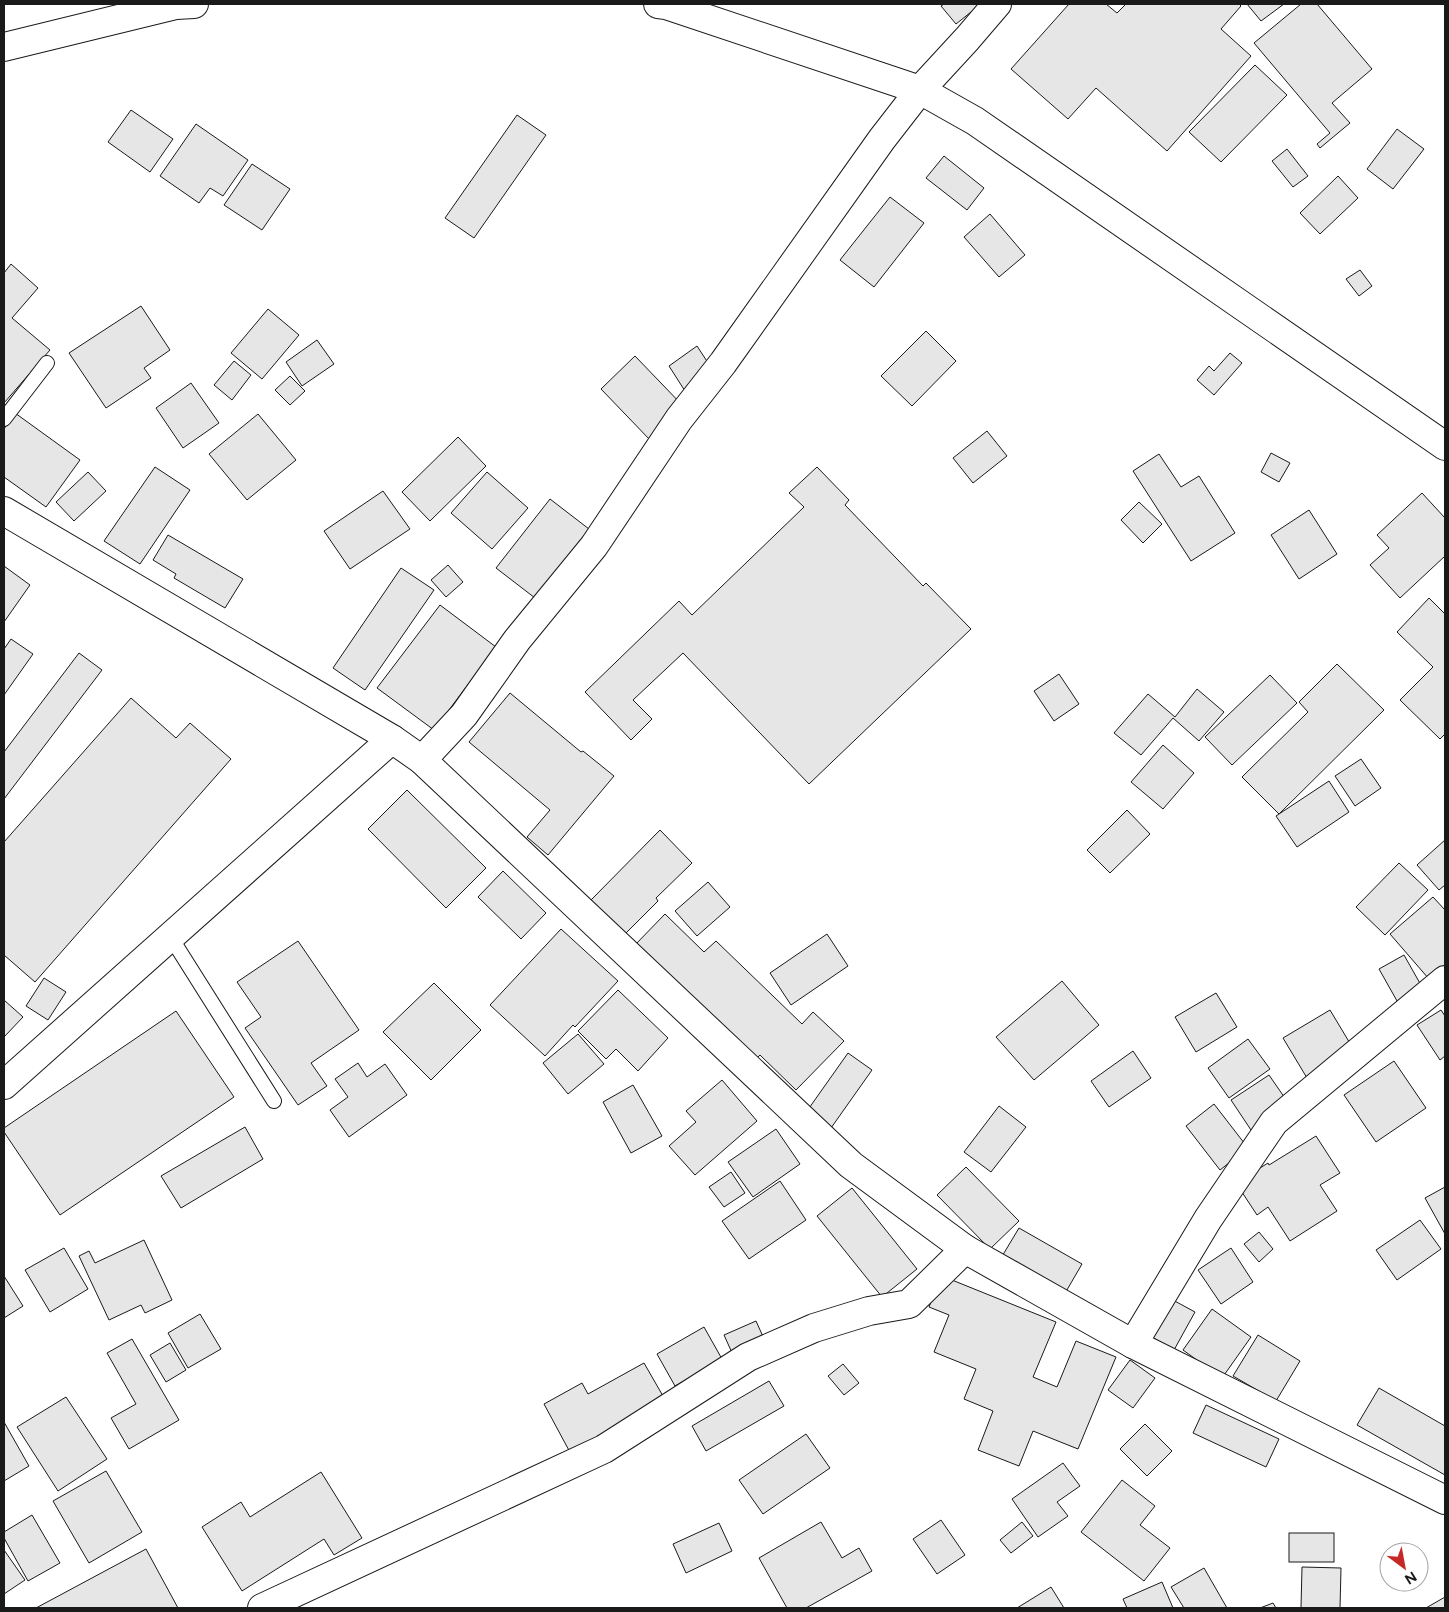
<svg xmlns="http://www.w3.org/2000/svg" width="1449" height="1612" font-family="Figtree,sans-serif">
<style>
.building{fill:#e6e6e6;stroke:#1a1a1a}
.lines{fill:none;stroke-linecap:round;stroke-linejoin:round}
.service-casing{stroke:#1a1a1a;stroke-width:16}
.minor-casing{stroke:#1a1a1a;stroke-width:30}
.tertiary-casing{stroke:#1a1a1a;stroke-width:30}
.service{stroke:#fff;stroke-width:14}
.minor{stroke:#fff;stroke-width:28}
.tertiary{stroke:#fff;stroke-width:28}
</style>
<rect width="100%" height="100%" fill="#fff"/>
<g class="building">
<polygon points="944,4 981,4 956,24 941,6"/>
<polygon points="1069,4 1106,4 1117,13 1126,4 1239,4 1241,6 1221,29 1251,56 1167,151 1096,88 1068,119 1011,69"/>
<polygon points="1247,4 1284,4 1261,21"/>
<polygon points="1301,4 1317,4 1372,69 1332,103 1350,123 1320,148 1317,144 1330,133 1254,43"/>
<polygon points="1255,65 1287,95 1221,162 1189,132"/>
<polygon points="131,110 173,139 150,172 108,142"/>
<polygon points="517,115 546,135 474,238 445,218"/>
<polygon points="196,124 248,160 223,196 210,188 199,203 160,176"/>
<polygon points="1397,129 1424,149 1393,189 1367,169"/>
<polygon points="1287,149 1308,176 1293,187 1272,161"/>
<polygon points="944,156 984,188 967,210 926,178"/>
<polygon points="252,164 290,189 262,230 224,205"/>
<polygon points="1338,176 1358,198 1320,234 1300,213"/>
<polygon points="890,197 924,223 874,287 840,260"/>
<polygon points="990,214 1025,255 999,277 964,237"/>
<polygon points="11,264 38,288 12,318 50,350 4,403 4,273"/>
<polygon points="1360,270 1372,286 1359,296 1346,279"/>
<polygon points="141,306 170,350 144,368 151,378 106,408 69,353"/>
<polygon points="268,309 299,335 262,379 231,353"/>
<polygon points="926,331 956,361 912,406 881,376"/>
<polygon points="317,340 334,364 302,386 286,362"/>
<polygon points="697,346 714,372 685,391 669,366"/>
<polygon points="1230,353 1242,363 1214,395 1197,380 1209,366 1214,371"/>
<polygon points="635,356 685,408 651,441 601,389"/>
<polygon points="234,361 251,375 232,400 214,385"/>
<polygon points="290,376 305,391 290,405 275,390"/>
<polygon points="191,383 219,423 183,448 156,408"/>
<polygon points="15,413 80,460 46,507 4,477 4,429"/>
<polygon points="258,414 296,460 247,500 209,454"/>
<polygon points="987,431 1007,456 973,483 953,458"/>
<polygon points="458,437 486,466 430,521 402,492"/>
<polygon points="1271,453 1290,463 1279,482 1261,472"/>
<polygon points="1159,454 1181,487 1199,476 1235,533 1191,561 1133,471"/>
<polygon points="155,467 190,490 140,564 104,541"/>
<polygon points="817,467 849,500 845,505 923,586 926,583 971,629 809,784 683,653 633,700 652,719 631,740 585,692 679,601 692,615 804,507 789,493"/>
<polygon points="88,472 106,491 74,521 56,502"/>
<polygon points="487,472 528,508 492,549 451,513"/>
<polygon points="383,491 410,529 350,569 324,531"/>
<polygon points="1422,493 1445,518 1445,556 1400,598 1370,565 1389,548 1377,535"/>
<polygon points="550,499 589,529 535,598 496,568"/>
<polygon points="1139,502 1162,524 1143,543 1121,520"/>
<polygon points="1309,510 1337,554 1299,579 1271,535"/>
<polygon points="168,535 243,579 225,608 174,578 176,574 153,560"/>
<polygon points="448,565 463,582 446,597 431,580"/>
<polygon points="4,566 30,585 4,622"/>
<polygon points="401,568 434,590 365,690 333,668"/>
<polygon points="1429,598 1445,614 1445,734 1440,739 1400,700 1433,667 1397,632"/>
<polygon points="440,605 496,647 434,730 377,688"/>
<polygon points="11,639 33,654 4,695 4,649"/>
<polygon points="79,653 102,670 4,799 4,752"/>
<polygon points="1337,664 1384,710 1279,814 1242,777 1308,712 1299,702"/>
<polygon points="1059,674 1079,704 1054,721 1034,691"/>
<polygon points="1270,675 1297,703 1232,765 1205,737"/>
<polygon points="1197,689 1224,712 1199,741 1173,718 1141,755 1114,733 1148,694 1175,717"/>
<polygon points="510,693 581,752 583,751 614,776 548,855 527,837 550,810 469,742"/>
<polygon points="131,698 176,738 190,723 231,759 35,982 4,955 4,842"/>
<polygon points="1163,745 1194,773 1163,809 1131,782"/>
<polygon points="1361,759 1381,788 1355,806 1335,776"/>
<polygon points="1329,781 1349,812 1297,847 1276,816"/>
<polygon points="407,790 486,868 446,908 368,829"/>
<polygon points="1127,810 1150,834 1110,873 1087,850"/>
<polygon points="660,830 692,863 656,898 658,901 625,934 591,900"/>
<polygon points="1445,840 1445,885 1439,890 1417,865"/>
<polygon points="1399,863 1428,890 1385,935 1356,907"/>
<polygon points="503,871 546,913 521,939 478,897"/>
<polygon points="708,882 730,907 697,936 675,911"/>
<polygon points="1433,897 1445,910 1445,965 1429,979 1390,934"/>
<polygon points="665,914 704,952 716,941 802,1024 813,1012 844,1041 796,1090 760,1055 753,1062 634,946"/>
<polygon points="561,929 618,981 575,1027 573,1025 545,1056 490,1005"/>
<polygon points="827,934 848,966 791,1005 770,973"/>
<polygon points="298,941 359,1030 311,1063 327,1086 298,1105 245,1028 261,1017 237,982"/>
<polygon points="1404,955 1426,994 1401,1008 1379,969"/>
<polygon points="44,978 66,992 48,1020 26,1006"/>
<polygon points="1062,981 1099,1025 1034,1080 996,1037"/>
<polygon points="434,983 481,1030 431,1080 383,1032"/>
<polygon points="618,990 668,1038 638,1071 616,1049 606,1059 578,1031"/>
<polygon points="1216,993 1237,1027 1196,1052 1175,1017"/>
<polygon points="4,1000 23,1017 5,1036 4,1035"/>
<polygon points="1330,1010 1354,1050 1307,1078 1283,1038"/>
<polygon points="1441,1010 1445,1016 1445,1056 1440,1060 1417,1025"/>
<polygon points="176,1011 234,1097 60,1215 4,1132 4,1128"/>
<polygon points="578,1034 604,1064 568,1094 543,1063"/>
<polygon points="1248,1039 1270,1069 1229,1098 1208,1068"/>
<polygon points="1133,1051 1151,1078 1109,1107 1091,1081"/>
<polygon points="848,1053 872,1070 831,1128 807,1111"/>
<polygon points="1394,1061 1426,1108 1376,1142 1344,1095"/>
<polygon points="358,1063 367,1077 385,1064 407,1095 349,1137 330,1110 348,1097 335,1079"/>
<polygon points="1269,1075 1289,1104 1251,1130 1231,1100"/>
<polygon points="722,1080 757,1121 695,1175 669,1146 696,1122 686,1111"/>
<polygon points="633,1085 662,1136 631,1153 603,1102"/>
<polygon points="1214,1104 1248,1148 1220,1170 1186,1126"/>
<polygon points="999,1106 1026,1127 991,1172 964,1152"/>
<polygon points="245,1127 263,1159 181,1208 161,1176"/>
<polygon points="776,1129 800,1164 753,1197 728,1162"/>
<polygon points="1316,1136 1340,1173 1320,1185 1337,1211 1290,1241 1268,1207 1257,1215 1236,1183 1268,1163 1269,1165"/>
<polygon points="966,1167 1019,1221 990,1249 937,1195"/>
<polygon points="731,1172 745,1193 724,1207 709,1187"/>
<polygon points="780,1181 806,1220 749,1259 722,1221"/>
<polygon points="1445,1187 1445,1234 1425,1198"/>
<polygon points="852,1188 917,1269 882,1297 817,1216"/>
<polygon points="1420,1220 1441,1249 1397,1280 1376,1250"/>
<polygon points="1019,1228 1082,1264 1064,1295 1001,1258"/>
<polygon points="1259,1232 1273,1249 1259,1262 1244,1244"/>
<polygon points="144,1240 172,1300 145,1313 141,1305 109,1320 79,1256 89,1251 95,1263"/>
<polygon points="64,1248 88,1289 50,1312 25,1270"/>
<polygon points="1231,1248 1253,1282 1221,1304 1198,1270"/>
<polygon points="4,1276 23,1306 4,1318"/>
<polygon points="942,1276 1056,1322 1033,1377 1057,1387 1076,1341 1116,1357 1078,1449 1033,1431 1019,1466 978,1450 993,1411 964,1399 976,1369 934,1352 949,1315 929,1307"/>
<polygon points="1171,1299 1195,1312 1174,1350 1150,1336"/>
<polygon points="1212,1309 1251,1337 1222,1378 1183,1350"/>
<polygon points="200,1314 221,1349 188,1368 168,1333"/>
<polygon points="756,1321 765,1341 733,1355 724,1335"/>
<polygon points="704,1327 722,1359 675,1386 657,1354"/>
<polygon points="1258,1335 1300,1361 1276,1401 1233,1376"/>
<polygon points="132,1339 179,1420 129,1449 111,1418 136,1404 107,1353"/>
<polygon points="170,1343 186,1370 166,1382 150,1355"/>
<polygon points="1130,1360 1155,1378 1133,1408 1108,1390"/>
<polygon points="644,1363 667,1403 572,1456 544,1404 582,1383 588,1394"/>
<polygon points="843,1364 859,1383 844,1395 828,1376"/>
<polygon points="769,1381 784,1406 706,1451 692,1426"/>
<polygon points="1379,1388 1445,1426 1445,1475 1357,1425"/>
<polygon points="66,1397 107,1459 58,1491 17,1427"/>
<polygon points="1206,1405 1279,1439 1266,1467 1193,1433"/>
<polygon points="4,1422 29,1466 4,1481"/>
<polygon points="1145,1424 1172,1451 1147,1476 1120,1449"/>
<polygon points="806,1434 830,1468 763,1514 739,1480"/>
<polygon points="1063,1463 1080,1486 1057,1502 1068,1516 1038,1537 1012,1499"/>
<polygon points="106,1471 142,1532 89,1563 53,1501"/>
<polygon points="321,1472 362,1538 334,1555 324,1539 242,1591 202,1527 241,1502 250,1517"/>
<polygon points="1122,1480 1155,1506 1140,1525 1170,1548 1144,1581 1081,1532"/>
<polygon points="32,1515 60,1563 28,1581 4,1538 4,1532"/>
<polygon points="941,1520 965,1555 937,1574 913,1539"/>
<polygon points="821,1522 842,1558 859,1548 872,1571 806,1608 787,1608 759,1558"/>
<polygon points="1022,1522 1033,1536 1011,1553 1000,1540"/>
<polygon points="719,1523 732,1551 686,1573 673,1544"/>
<rect x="1289" y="1533" width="45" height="29"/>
<polygon points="146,1549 178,1608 36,1608"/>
<polygon points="4,1550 25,1580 4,1594"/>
<polygon points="1302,1567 1341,1568 1340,1608 1301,1608"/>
<polygon points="1204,1568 1227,1608 1184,1608 1171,1587"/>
<polygon points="1162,1582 1173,1608 1127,1608 1123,1599"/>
<polygon points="1051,1587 1064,1608 1017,1608"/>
<polygon points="1445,1597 1445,1608 1426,1608"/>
<polygon points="1273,1603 1276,1608 1260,1608"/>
</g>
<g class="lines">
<g class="service-casing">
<g id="service">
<polyline points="4,419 47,363"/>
<polyline points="170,936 274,1101"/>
</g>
</g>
<g class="minor-casing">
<g id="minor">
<polyline points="658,4 666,5 920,90 975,121 1445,446"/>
<polyline points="4,47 176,5 194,4"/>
<polyline points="392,739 422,760 851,1165 965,1249 1133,1344 1445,1500"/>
<polyline points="422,760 464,715 517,640 594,546 679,419 723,363 882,139 920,90 967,39 997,4"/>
<polyline points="1133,1344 1208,1219 1274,1122 1445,980"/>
<polyline points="262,1608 604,1449 748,1357 814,1328 869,1311 909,1304 965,1249"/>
</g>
</g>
<g class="tertiary-casing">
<polyline id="tertiary" points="4,511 392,739 4,1085"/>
</g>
<use href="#service" class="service"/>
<use href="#minor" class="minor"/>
<use href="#tertiary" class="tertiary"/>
</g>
<rect width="1449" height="1612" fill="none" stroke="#1a1a1a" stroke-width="10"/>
<g transform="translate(1404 1567) rotate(148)"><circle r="24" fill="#ffffff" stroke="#a3a3a3"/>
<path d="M0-4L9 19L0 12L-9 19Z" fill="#c62828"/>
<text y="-8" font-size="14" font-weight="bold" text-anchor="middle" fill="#1a1a1a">N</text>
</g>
</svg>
